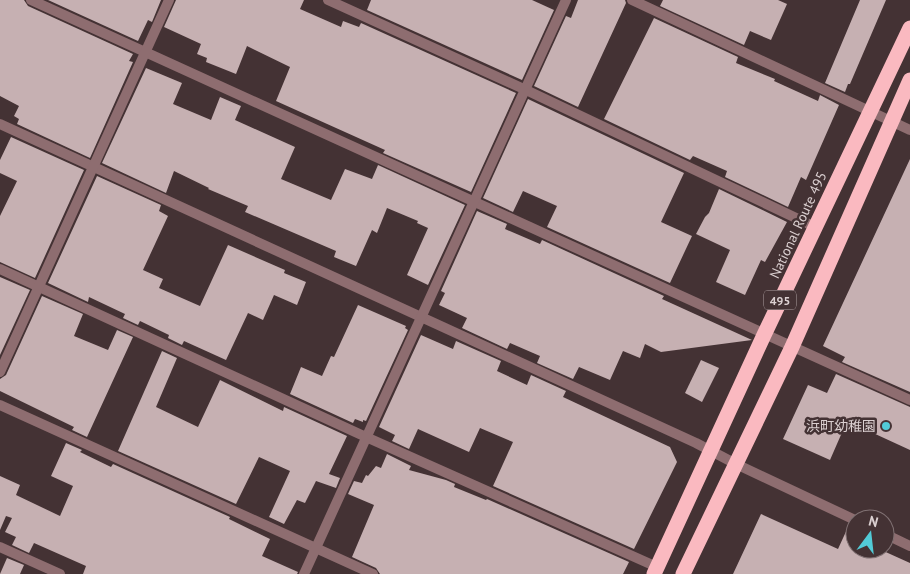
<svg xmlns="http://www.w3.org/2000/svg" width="910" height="574" font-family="'PT Sans','Noto Sans JP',sans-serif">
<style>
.building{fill:#c6b0b2}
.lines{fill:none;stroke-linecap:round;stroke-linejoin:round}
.street{stroke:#8e6d70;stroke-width:10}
.highway{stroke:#fab9c0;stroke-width:15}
.poi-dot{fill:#52cbd7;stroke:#443234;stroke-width:2}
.labels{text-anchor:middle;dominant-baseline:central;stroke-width:5;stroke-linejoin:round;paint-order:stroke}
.shield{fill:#443234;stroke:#aea1a2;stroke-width:1}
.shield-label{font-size:12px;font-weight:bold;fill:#dbd0d1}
.street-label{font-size:14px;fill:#dbd0d1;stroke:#443234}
.poi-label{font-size:14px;fill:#dbd0d1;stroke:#443234;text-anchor:end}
</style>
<rect width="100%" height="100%" fill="#443234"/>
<g class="building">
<polygon points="0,0 24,0 28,6 133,54 129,61 133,62 90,158 17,124 19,119 14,116 19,106 0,96"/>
<polygon points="48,0 161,0 152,22 148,20 138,41"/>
<polygon points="176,0 304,0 300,9 341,27 343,21 359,27 361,23 516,93 471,192 383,153 385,150 276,101 290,67 247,46 236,74 206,62 207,58 197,54 201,44 164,27"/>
<polygon points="371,0 532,0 554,10 522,80 367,10"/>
<polygon points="578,0 625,0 626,3 578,107 534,86 566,16 571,18"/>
<polygon points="663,0 778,0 787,4 771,40 750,31 744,45 660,6"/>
<polygon points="860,0 886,0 850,84 848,84 845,92 825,83"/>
<polygon points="654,18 738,57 736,63 775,79 774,81 818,101 820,95 839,105 806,180 801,177 788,207 725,177 727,171 693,156 690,160 604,119"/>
<polygon points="146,68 182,83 173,104 211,120 220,97 241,106 235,120 295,147 281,179 331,200 345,169 372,179 378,165 465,205 428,285 407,275 428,228 417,223 418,221 387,208 377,233 372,230 356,266 334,257 336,251 245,212 248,206 208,189 209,188 174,171 166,193 102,163"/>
<polygon points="528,99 684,173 661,222 692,236 670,283 547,227 557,206 523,191 513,212 483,198"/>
<polygon points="11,137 84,170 35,278 0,262 0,216 17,181 0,173 0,160"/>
<polygon points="910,159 910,392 842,362 845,357 823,346"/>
<polygon points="97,176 161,205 159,211 168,216 143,270 163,279 159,288 200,306 228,245 285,270 284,273 306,282 297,305 274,295 263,320 248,313 226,360 184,341 182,345 168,338 169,335 140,321 138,325 123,318 125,314 89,297 88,302 48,283"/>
<polygon points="719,189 787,222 765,262 761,260 745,295 716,282 730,250 696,234 705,217 709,213"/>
<polygon points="477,211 507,224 505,229 540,244 542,240 664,296 662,299 752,340 661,352 645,344 640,358 623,351 610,380 579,367 573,379 537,363 540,356 510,343 507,349 462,328 467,318 439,305 445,293 441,291"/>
<polygon points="0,277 30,290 0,355"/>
<polygon points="42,296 83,314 74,336 108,350 117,330 133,337 87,437 72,430 74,427 0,391 0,379 6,375"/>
<polygon points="358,305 406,326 405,328 408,330 366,421 363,420 363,422 355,419 353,423 290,394 301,367 322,376 331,356 334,357"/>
<polygon points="421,335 453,349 456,341 501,361 497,371 527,385 531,375 566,391 563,397 670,447 677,462 634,549 493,486 513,442 480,428 469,452 418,429 409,449 392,441 395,435 379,427"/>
<polygon points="162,351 177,358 156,407 198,427 220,380 283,411 284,407 347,436 329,474 340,478 336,488 316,481 305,503 297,500 284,524 269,517 290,471 259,457 236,504 118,451"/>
<polygon points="701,360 719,368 702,402 685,393"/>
<polygon points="836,374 910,407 910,450 847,421 830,460 783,439 808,385 827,393"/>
<polygon points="66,443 82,450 80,452 111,467 113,464 230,517 229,519 270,539 262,556 298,572 297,574 83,574 86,566 34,543 29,553 12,545 16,537 5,532 12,518 6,516 0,530 0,476 20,485 16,495 60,516 73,486 51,476"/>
<polygon points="387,454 411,466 409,470 446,480 455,484 454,487 486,500 487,499 629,562 623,574 380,574 376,568 352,557 374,505 348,494 354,481 362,483 366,475 368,476 376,466 381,468"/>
<polygon points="761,514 838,549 849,525 855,527 855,549 879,549 910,563 910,574 733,574"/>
<polygon points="7,558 24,565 20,574 0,574"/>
</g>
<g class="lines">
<g class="street">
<polyline points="31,0 910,400"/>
<polyline points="328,0 526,90 815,227"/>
<polyline points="632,0 910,130"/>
<polyline points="0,124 696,443 736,464 855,520"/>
<polyline points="0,269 366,437 657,567"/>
<polyline points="0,372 169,0"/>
<polyline points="0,405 373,574"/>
<polyline points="885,534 910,546"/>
<polyline points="0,547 60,574"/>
<polyline points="304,574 566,0"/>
</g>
<g class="highway">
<polyline points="654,574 764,335 910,28"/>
<polyline points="683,574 792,347 910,80"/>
</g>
</g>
<circle class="poi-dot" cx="886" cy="426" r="5"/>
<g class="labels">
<rect class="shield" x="764" y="290.5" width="32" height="19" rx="4"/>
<g class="shield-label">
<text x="780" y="300">495</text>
</g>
<g class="street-label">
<text transform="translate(798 225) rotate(-65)">National Route 495</text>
</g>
<g class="poi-label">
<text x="876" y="426">浜町幼稚園</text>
</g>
</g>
<g transform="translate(870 534) rotate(15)"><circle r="24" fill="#443234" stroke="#807173"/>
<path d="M0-4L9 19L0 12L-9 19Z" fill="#52cbd7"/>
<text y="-8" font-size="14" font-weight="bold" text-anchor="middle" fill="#dbd0d1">N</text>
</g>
</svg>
